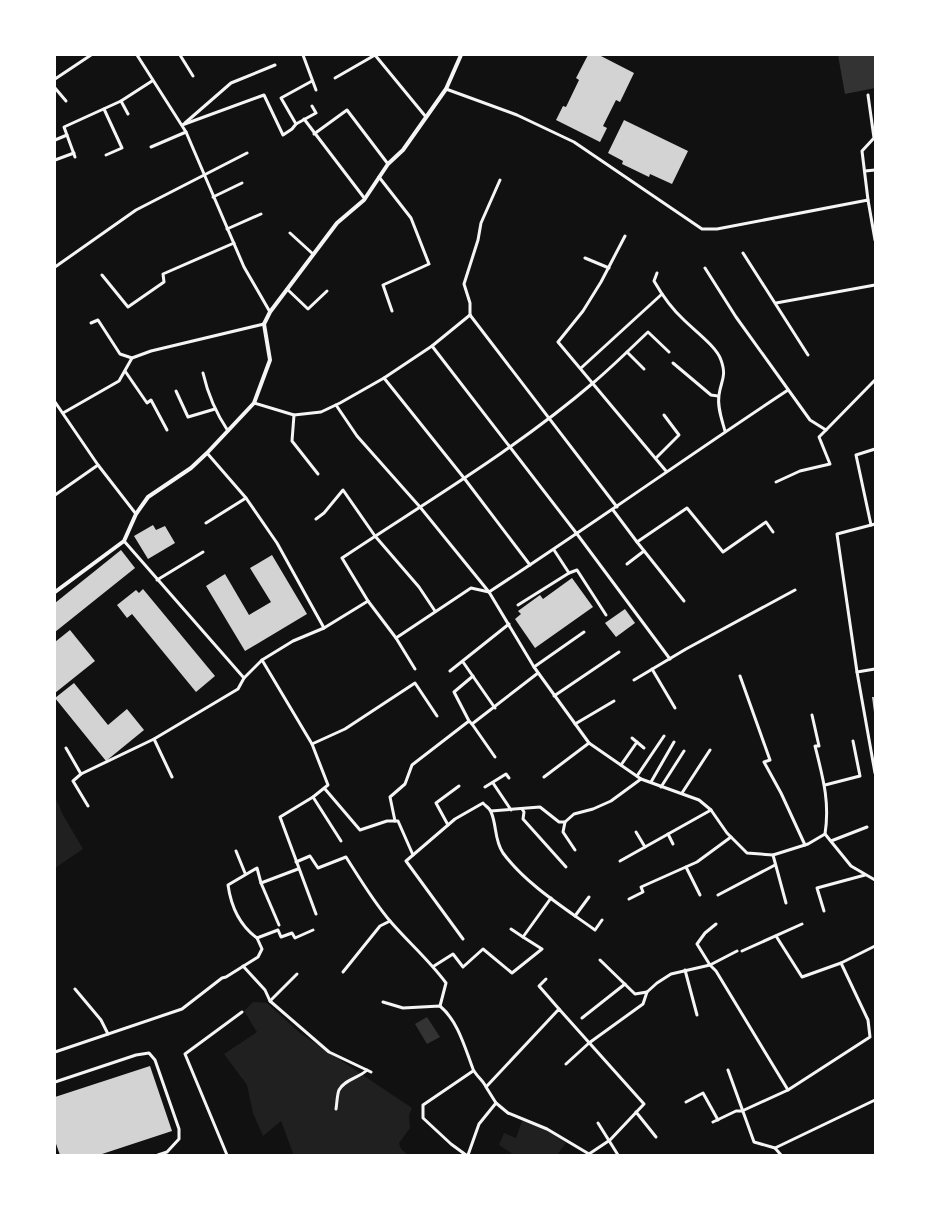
<svg xmlns="http://www.w3.org/2000/svg" width="930" height="1210" font-family="'Fira Sans',sans-serif">
<style>
.green{fill:#202020}
.water{fill:#333}
.building{fill:#d3d3d3}
.lines{fill:none;stroke-linecap:round;stroke-linejoin:round}
.service{stroke:#f5f5f5;stroke-width:3}
.minor{stroke:#f5f5f5;stroke-width:4}
</style>
<rect width="100%" height="100%" fill="#111"/>
<g class="green">
<polygon points="55,797 63,815 83,849 55,868"/>
<polygon points="253,1002 267,1003 300,1033 412,1108 409,1115 410,1128 399,1143 401,1149 408,1155 292,1155 293,1153 281,1121 263,1136 253,1113 247,1085 224,1054 257,1032 244,1011"/>
<polygon points="523,1119 546,1130 566,1143 557,1155 514,1155 499,1145 504,1133 516,1138"/>
</g>
<g class="water">
<polygon points="838,55 875,55 875,88 845,94"/>
<polygon points="427,1017 440,1037 427,1044 415,1024"/>
</g>
<g class="building">
<polygon points="588,55 599,55 634,73 620,102 616,100 603,126 607,128 600,142 556,120 563,106 566,107 579,80 576,78"/>
<polygon points="624,120 688,151 672,184 650,174 649,177 622,164 623,161 608,153"/>
<polygon points="153,525 156,530 165,526 175,543 148,559 134,536"/>
<polygon points="121,550 135,568 55,632 55,603"/>
<polygon points="272,555 307,614 245,651 206,586 225,574 249,615 271,602 250,568"/>
<polygon points="572,578 593,607 535,648 515,619 521,614 518,611 540,595 543,599"/>
<polygon points="143,589 215,676 196,692 132,614 127,618 117,605 136,590 139,593"/>
<polygon points="625,609 635,623 616,637 605,623"/>
<polygon points="70,630 95,661 55,693 55,642"/>
<polygon points="74,683 108,725 127,709 144,730 106,761 55,698"/>
<polygon points="872,697 875,697 875,712 874,712"/>
<polygon points="150,1066 172,1131 99,1155 60,1155 55,1141 55,1097"/>
</g>
<g class="lines">
<g class="service">
<polyline points="137,55 186,132 244,267 270,312"/>
<polyline points="180,55 193,76"/>
<polyline points="303,55 316,90"/>
<polyline points="375,55 426,117"/>
<polyline points="335,78 375,55"/>
<polyline points="55,79 91,55"/>
<polyline points="55,88 66,101"/>
<polyline points="446,89 517,115 574,142 702,229 717,229 868,200 875,240"/>
<polyline points="868,95 874,138 862,151 868,200"/>
<polyline points="121,101 128,114"/>
<polyline points="104,109 122,148 106,155"/>
<polyline points="304,119 365,199"/>
<polyline points="185,123 231,83 275,65"/>
<polyline points="296,124 281,98 312,81"/>
<polyline points="182,125 264,95 283,135 292,129 296,124 316,113 312,106"/>
<polyline points="314,134 347,110 388,164"/>
<polyline points="55,140 67,135"/>
<polyline points="151,147 186,132"/>
<polyline points="75,157 64,127 121,101 152,81"/>
<polyline points="55,160 74,153"/>
<polyline points="865,171 875,170"/>
<polyline points="379,177 411,218 429,264 383,285 392,311"/>
<polyline points="213,197 242,183"/>
<polyline points="227,229 261,214"/>
<polyline points="290,233 313,254"/>
<polyline points="625,236 601,282 583,311 558,342 666,471"/>
<polyline points="743,253 808,355"/>
<polyline points="585,258 609,268"/>
<polyline points="55,267 136,210 247,153"/>
<polyline points="705,268 736,317 810,420 826,430 875,380"/>
<path d="M657 273 654 281C662 295 672 309 684 320 694 330 717 347 721 360 727 377 721 380 719 395 717 407 722 420 725 431"/>
<polyline points="102,275 128,307 164,282 163,274 234,243"/>
<polyline points="287,289 308,309 327,291"/>
<polyline points="776,303 875,285"/>
<polyline points="470,315 617,507"/>
<polyline points="470,315 470,303 464,284 478,240 481,223 500,180"/>
<polyline points="91,323 98,320 120,354 132,358"/>
<polyline points="432,346 577,534 670,659"/>
<polyline points="627,352 644,369"/>
<polyline points="673,363 711,395 718,396"/>
<polyline points="581,368 662,294"/>
<polyline points="125,371 147,403 151,400 167,430"/>
<path d="M203 373C208 395 216 413 228 431"/>
<polyline points="384,378 464,478 530,565"/>
<polyline points="176,391 188,417 215,409"/>
<polyline points="55,402 98,465 136,514"/>
<polyline points="254,403 294,415 321,412 340,403 384,378 432,346 470,315"/>
<polyline points="336,405 357,436 420,507 489,592 534,667 589,743 641,779 699,800 711,810 727,833 747,853 773,855 808,844 825,834 851,866 875,880"/>
<polyline points="63,413 119,381 132,358 151,351 264,324"/>
<polyline points="294,415 292,441 318,474"/>
<polyline points="207,453 246,498 277,543 324,628"/>
<polyline points="656,458 679,435 664,415"/>
<polyline points="776,482 800,471 830,464 819,437 826,430"/>
<polyline points="55,495 98,465"/>
<polyline points="613,510 637,542 687,508 723,552 766,522 773,532"/>
<polyline points="316,519 324,513 343,490 375,536 419,587 435,611"/>
<polyline points="206,523 246,498"/>
<polyline points="875,524 837,534 857,672 875,773"/>
<polyline points="871,525 856,455 875,449"/>
<polyline points="124,541 244,678 262,660 293,641 324,628 368,601"/>
<polyline points="637,542 684,601"/>
<polyline points="554,550 569,573"/>
<polyline points="627,564 644,551"/>
<polyline points="157,580 203,552"/>
<path d="M489 592 471 588 396 638 368 601 342 558C426 502 516 449 593 383 612 367 630 349 648 332L669 352"/>
<path d="M489 592C590 526 688 456 788 390"/>
<polyline points="518,605 569,573 577,570 606,615"/>
<polyline points="396,638 415,669"/>
<polyline points="262,660 312,744 328,785 313,797 280,817 316,914"/>
<polyline points="463,662 495,708"/>
<polyline points="534,667 584,632"/>
<polyline points="652,669 675,708"/>
<polyline points="450,671 509,624"/>
<polyline points="857,672 875,669"/>
<polyline points="740,676 770,760 764,762 781,793 805,845"/>
<polyline points="634,680 686,649 795,590"/>
<polyline points="554,696 619,652"/>
<path d="M812 715 819 746H815C823 778 830 802 825 834"/>
<polyline points="469,721 454,692 473,676"/>
<polyline points="575,724 614,701"/>
<polyline points="632,738 644,748"/>
<polyline points="154,739 172,777"/>
<polyline points="312,744 345,729 415,683 437,716"/>
<polyline points="66,748 81,774 73,781 88,806"/>
<polyline points="495,757 472,724 538,673"/>
<polyline points="621,765 637,742"/>
<polyline points="81,774 154,739 238,689 244,678"/>
<polyline points="637,776 664,736"/>
<polyline points="544,777 589,743"/>
<polyline points="651,782 674,742"/>
<polyline points="493,783 511,810"/>
<polyline points="825,785 860,776 853,741"/>
<polyline points="485,787 506,774 509,778"/>
<polyline points="661,787 684,751"/>
<polyline points="325,789 360,830 387,821 398,821 413,855"/>
<polyline points="682,793 710,750"/>
<polyline points="313,797 341,841"/>
<polyline points="522,809 524,812 523,819 566,867"/>
<polyline points="491,811 540,807 559,822 565,822 574,814 593,809 611,801 641,779"/>
<polyline points="395,821 390,797 405,784 412,765 469,721 472,724"/>
<polyline points="565,822 563,832 575,850"/>
<polyline points="448,825 436,803 459,786"/>
<polyline points="636,832 645,847"/>
<polyline points="668,834 673,844"/>
<polyline points="831,841 867,827"/>
<polyline points="236,851 245,873"/>
<polyline points="773,855 786,903"/>
<polyline points="620,861 711,810"/>
<path d="M296 862 310 856 318 868 346 857C360 879 373 901 390 921 408 942 429 960 446 983L440 1006"/>
<polyline points="686,867 700,895"/>
<polyline points="261,883 279,925"/>
<polyline points="718,895 775,865"/>
<polyline points="629,899 643,892 641,887 697,862 731,837"/>
<polyline points="824,911 817,888 865,875"/>
<polyline points="575,916 589,897"/>
<polyline points="716,924 705,933 697,944 710,965 716,971 788,1090"/>
<polyline points="511,929 523,937"/>
<polyline points="776,936 802,977 841,963"/>
<path d="M257 938C239 925 231 906 228 885L257 868 261 883 298 869"/>
<path d="M463 939 406 861 455 819 483 803C485 806 490 808 491 812 497 825 494 840 503 853 526 884 563 907 595 930L602 920"/>
<polyline points="742,951 802,924"/>
<polyline points="600,960 635,994 647,992"/>
<polyline points="243,966 265,990 270,1001 329,1052 371,1072"/>
<polyline points="434,966 453,954 463,967 483,949 512,973 542,949 523,937 551,898"/>
<polyline points="685,970 697,1015"/>
<polyline points="343,972 380,926 390,921"/>
<polyline points="546,979 539,986 559,1009"/>
<polyline points="75,989 101,1020 108,1034"/>
<polyline points="270,1001 297,974"/>
<path d="M383 1002 403 1008 440 1006C458 1021 465 1048 473 1069 476 1076 483 1080 486 1087L559 1009 644 1104 610 1140 589 1154 547 1129 508 1113 496 1103 486 1087"/>
<polyline points="582,1018 625,984"/>
<polyline points="55,1052 182,1009 222,978 226,977 258,957 262,949 257,938 278,930 281,937 292,933 295,938 313,930"/>
<polyline points="566,1064 589,1043 643,1004 647,992 657,983 671,974 710,965 737,951"/>
<polyline points="728,1070 754,1142 775,1148 781,1155"/>
<polyline points="55,1082 136,1055 149,1053 155,1060 179,1129 179,1139 167,1152 158,1155"/>
<polyline points="686,1102 703,1093 718,1120"/>
<path d="M336 1109C337 1103 337 1095 339 1090 345 1079 359 1078 367 1070"/>
<polyline points="636,1112 656,1137"/>
<polyline points="713,1122 736,1111 742,1111 788,1090 870,1037 868,1020 841,963 875,946"/>
<polyline points="598,1123 618,1155"/>
<polyline points="775,1148 875,1100"/>
<polyline points="227,1155 185,1054 242,1012"/>
<polyline points="466,1155 451,1144 423,1118 423,1105 473,1071"/>
<polyline points="468,1155 479,1124 496,1103"/>
</g>
<polyline class="minor" points="55,592 124,541 136,514 148,497 191,468 207,453 254,403 270,360 264,324 270,312 337,223 364,200 388,164 403,150 446,89 461,55"/>
</g>
<rect width="930" height="1210" fill="none" stroke="#ffffff" stroke-width="112"/>
</svg>
